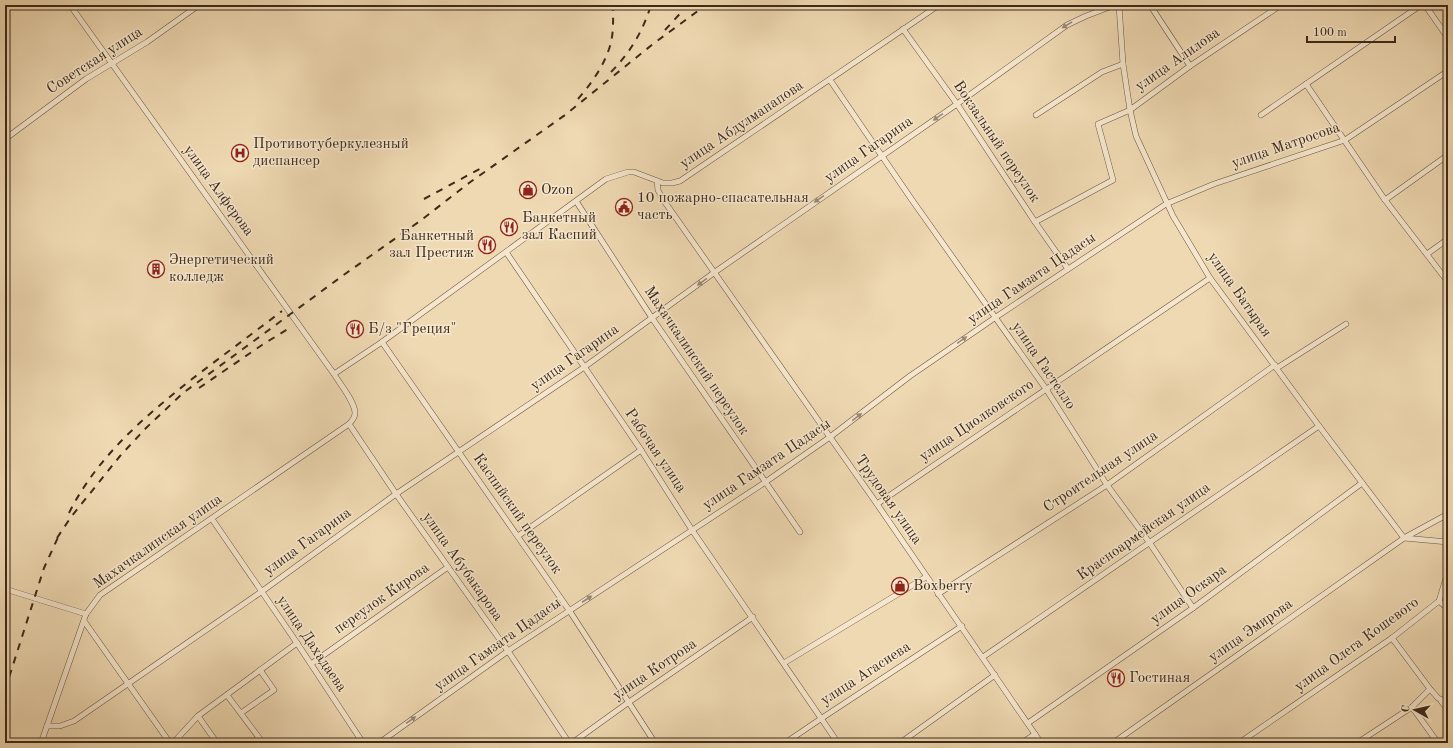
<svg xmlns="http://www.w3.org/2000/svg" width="1453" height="748" font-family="'Old Standard TT',serif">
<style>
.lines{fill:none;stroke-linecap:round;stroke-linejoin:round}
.street-casing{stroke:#6a5640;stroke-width:6}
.street{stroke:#f5e6cd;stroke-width:5}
.rail{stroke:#3d2a1a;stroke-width:2;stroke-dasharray:7 7;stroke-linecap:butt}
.oneway{fill:#998874}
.labels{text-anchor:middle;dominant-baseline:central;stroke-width:3;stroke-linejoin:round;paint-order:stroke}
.street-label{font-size:15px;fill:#3d2a1a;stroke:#f5e6cd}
.poi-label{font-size:15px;fill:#3d2a1a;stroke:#f5e6cd;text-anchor:start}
</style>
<rect width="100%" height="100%" fill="#efd9b2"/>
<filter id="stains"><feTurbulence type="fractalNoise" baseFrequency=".005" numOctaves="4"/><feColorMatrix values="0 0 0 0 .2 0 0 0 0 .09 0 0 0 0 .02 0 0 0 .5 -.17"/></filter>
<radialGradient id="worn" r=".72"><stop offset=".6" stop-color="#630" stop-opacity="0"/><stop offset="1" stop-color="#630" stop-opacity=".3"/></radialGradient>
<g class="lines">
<g class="street-casing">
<g id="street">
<polyline points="1119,5 1123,64 1130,110 1136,136 1173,216 1210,278 1319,426 1404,538 1448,542"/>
<polyline points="1150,5 1190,66"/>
<polyline points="1425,5 1448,38"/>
<polyline points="903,29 957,104 1035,222 1068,269"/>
<polyline points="830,80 912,200 1046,389 1107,485 1149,542 1193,608"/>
<polyline points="1306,84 1385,200 1448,282"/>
<polyline points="1036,115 1102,72 1123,64"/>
<polyline points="1261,115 1421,5"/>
<polyline points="5,139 86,79 147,42 199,5"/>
<polyline points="657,181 658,190 662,198 877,504 1041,743"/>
<polyline points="1385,200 1448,155"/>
<polyline points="576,201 652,318 800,532"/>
<polyline points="1035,222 1113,180 1098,124 1130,110 1190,66 1281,5"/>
<polyline points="506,252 641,450 692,530 838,743"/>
<polyline points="1427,254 1448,239"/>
<polyline points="382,342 569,610 655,743"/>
<polyline points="1277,368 1346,324"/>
<polyline points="334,374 382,342 606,179 628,172 634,172 663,183 672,183 680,181 939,5"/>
<polyline points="349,424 396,494 508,651 569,743"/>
<polyline points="877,504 1210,278"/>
<polyline points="212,519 297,643 363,743"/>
<polyline points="518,536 641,450"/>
<polyline points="5,589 86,614"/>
<polyline points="938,594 1107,485 1275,365"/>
<polyline points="1439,601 1448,609"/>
<polyline points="84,621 170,743"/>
<polyline points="1392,638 1430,689 1438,698 1448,703"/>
<polyline points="983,657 1319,426"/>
<polyline points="784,663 926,577"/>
<polyline points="311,664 448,567"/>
<polyline points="227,695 263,743"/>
<polyline points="1441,701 1448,710"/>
<polyline points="1412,707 1438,743"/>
<polyline points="241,713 274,690 260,670"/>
<polyline points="198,716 217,743"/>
<polyline points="1028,723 1193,608 1362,483"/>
<polyline points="47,726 60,726 74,721 261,592 396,494 583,368 715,272 957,104 1067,25 1086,16 1115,5"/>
<path d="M41 743 86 614 100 595 349 424C352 421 355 418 355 413 355 402 340 384 334 374L70 5"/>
<polyline points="173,743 198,716 297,643"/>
<polyline points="379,743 508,651 764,483 830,437 910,376 996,317 1166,204 1214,184 1345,140 1448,71"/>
<polyline points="572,743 629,702 753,617"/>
<polyline points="785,743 822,718 962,626"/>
<polyline points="900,743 995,675"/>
<polyline points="1022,743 1035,734"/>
<polyline points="1113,743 1404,538 1448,514"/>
<polyline points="1239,743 1392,638 1439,601 1446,578 1448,541"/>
<polyline points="1357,743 1412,707 1430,689"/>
</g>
</g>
<use href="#street" class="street"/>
<g class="rail">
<polyline points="665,30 688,5"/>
<path d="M611 72C630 53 643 31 651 5"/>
<path d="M578 99C591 84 604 66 610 46 614 32 613 19 613 5"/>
<polyline points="424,199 485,166"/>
<polyline points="199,388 262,345 291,327"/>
<path d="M69 513C97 457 144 417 192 379 222 356 252 334 282 311"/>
<polyline points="57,538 71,517 120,456 146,428 183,393 345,274 420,221 469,183 565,115 653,44 706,5"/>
<polyline points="5,690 44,568 60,533"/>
</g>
</g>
<defs><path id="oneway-solid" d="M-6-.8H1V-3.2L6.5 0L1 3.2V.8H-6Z"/></defs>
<g class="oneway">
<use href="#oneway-solid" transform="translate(1067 25) rotate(149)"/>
<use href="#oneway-solid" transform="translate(938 117) rotate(146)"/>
<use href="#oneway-solid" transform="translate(819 199) rotate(145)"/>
<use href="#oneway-solid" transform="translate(702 282) rotate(144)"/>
<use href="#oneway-solid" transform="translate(962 340) rotate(-35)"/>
<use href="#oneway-solid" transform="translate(857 417) rotate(-37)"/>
<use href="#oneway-solid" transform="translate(587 599) rotate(-33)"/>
<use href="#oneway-solid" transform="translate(411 720) rotate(-35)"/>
</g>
<defs>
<g id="hospital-ring" transform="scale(0.9)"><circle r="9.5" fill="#f5e6cd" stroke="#8f2418" stroke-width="1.5"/><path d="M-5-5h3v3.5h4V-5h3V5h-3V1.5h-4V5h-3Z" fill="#8f2418"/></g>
<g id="shop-ring" transform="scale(0.9)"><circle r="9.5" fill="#f5e6cd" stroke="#8f2418" stroke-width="1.5"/><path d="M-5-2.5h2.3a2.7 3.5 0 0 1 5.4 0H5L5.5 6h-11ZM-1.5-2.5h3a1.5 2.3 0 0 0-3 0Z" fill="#8f2418"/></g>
<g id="civic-ring" transform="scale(0.9)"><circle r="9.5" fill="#f5e6cd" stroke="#8f2418" stroke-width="1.5"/><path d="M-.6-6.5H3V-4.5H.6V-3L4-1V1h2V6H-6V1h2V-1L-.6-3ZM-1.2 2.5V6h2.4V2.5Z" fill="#8f2418"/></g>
<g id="restaurant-ring" transform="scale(0.9)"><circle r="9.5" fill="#f5e6cd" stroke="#8f2418" stroke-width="1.5"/><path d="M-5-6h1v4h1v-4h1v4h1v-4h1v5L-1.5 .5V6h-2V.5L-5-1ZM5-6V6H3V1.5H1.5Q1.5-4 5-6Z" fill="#8f2418"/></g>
<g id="building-ring" transform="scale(0.9)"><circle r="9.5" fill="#f5e6cd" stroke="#8f2418" stroke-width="1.5"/><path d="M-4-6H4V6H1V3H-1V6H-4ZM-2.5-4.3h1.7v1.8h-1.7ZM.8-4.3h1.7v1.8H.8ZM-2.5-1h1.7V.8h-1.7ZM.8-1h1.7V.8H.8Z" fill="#8f2418"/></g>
</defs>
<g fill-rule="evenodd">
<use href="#hospital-ring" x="240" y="153"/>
<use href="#shop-ring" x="528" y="190"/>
<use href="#civic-ring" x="624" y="207"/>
<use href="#restaurant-ring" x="509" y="227"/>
<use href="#restaurant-ring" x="487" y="245"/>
<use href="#building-ring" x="156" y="269"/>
<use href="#restaurant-ring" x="355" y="329"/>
<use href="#shop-ring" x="900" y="586"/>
<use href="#restaurant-ring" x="1116" y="678"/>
</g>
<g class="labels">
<g class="street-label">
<text transform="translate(1178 60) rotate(-35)">улица Алилова</text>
<text transform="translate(95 61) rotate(-33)">Советская улица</text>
<text transform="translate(742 125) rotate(-34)">улица Абдулманапова</text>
<text transform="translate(996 142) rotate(56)">Вокзальный переулок</text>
<text transform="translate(1286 146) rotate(-19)">улица Матросова</text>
<text transform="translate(869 150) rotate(-35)">улица Гагарина</text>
<text transform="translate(218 191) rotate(54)">улица Алферова</text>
<text transform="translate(1032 279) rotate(-34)">улица Гамзата Цадасы</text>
<text transform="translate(1239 295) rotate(55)">улица Батырая</text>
<text transform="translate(575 358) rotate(-35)">улица Гагарина</text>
<text transform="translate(696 361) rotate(56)">Махачкалинский переулок</text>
<text transform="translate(1043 366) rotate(56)">улица Гастелло</text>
<text transform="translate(977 421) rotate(-34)">улица Циолковского</text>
<text transform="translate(655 451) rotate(56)">Рабочая улица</text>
<text transform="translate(767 465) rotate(-34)">улица Гамзата Цадасы</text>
<text transform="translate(1101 472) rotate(-34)">Строительная улица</text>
<text transform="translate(888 500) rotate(55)">Трудовая улица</text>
<text transform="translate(517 514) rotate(55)">Каспийский переулок</text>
<text transform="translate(1144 532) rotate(-35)">Красноармейская улица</text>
<text transform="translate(158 542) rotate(-35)">Махачкалинская улица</text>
<text transform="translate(308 542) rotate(-36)">улица Гагарина</text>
<text transform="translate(462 567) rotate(55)">улица Абубакарова</text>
<text transform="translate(1189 595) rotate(-36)">улица Оскара</text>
<text transform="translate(382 599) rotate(-35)">переулок Кирова</text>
<text transform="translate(1251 631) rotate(-35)">улица Эмирова</text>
<text transform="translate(311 644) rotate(56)">улица Дахадаева</text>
<text transform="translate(498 645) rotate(-35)">улица Гамзата Цадасы</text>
<text transform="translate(1357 645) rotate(-36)">улица Олега Кошевого</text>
<text transform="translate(655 670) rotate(-34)">улица Котрова</text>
<text transform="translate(866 674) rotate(-33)">улица Агасиева</text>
</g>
<g class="poi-label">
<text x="253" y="144">Противотуберкулезный<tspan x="253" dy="17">диспансер</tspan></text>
<text x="541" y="190">Ozon</text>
<text x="637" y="198">10 пожарно-спасательная<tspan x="637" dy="17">часть</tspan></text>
<text x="522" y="218">Банкетный<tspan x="522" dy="17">зал Каспий</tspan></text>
<text x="474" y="236" text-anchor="end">Банкетный<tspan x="474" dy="17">зал Престиж</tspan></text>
<text x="169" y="260">Энергетический<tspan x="169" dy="17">колледж</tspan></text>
<text x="368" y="329">Б/з "Греция"</text>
<text x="913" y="586">Boxberry</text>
<text x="1129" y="678">Гостиная</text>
</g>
</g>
<rect width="1453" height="748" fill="none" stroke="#efd9b2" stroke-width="20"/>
<rect x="6" y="6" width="1441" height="736" fill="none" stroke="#3d2a1a" stroke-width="2"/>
<rect x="10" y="10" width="1433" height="728" fill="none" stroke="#3d2a1a"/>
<g transform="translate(1415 710) rotate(278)" stroke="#f5e6cd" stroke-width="3" paint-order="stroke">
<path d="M0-3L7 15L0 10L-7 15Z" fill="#3d2a1a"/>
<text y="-6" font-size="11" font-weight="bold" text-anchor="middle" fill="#3d2a1a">С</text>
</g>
<path d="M1307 36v6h88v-6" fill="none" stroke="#3d2a1a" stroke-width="2"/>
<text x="1313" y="36" font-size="12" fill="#3d2a1a" stroke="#f5e6cd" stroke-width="3" paint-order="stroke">100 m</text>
<rect width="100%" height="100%" filter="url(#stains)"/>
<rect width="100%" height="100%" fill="url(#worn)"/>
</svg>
